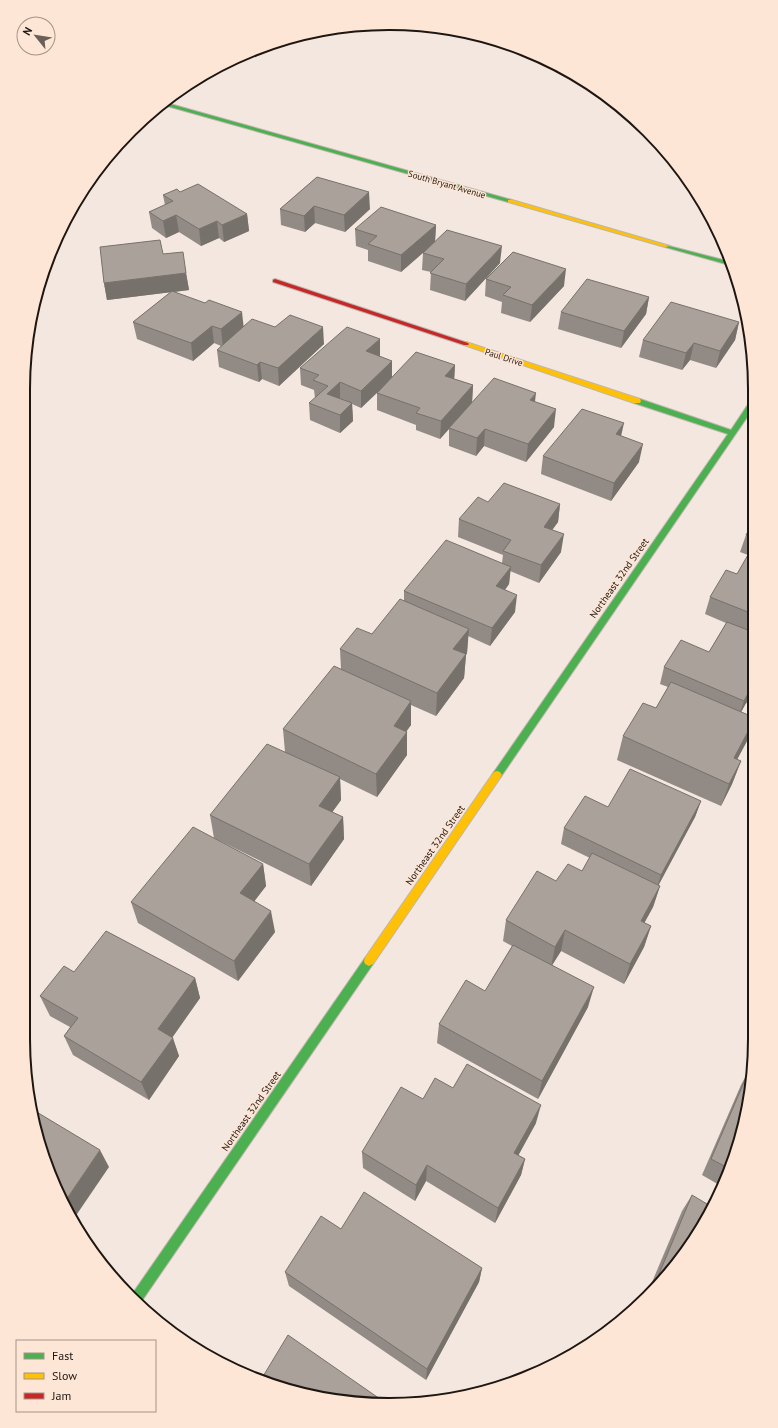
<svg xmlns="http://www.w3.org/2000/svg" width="778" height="1428" font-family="'PT Sans',sans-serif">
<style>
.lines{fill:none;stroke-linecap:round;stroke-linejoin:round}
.fast-casing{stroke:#bfb6af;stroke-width:2}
.slow-casing{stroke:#bfb6af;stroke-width:2}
.jam-casing{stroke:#bfb6af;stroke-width:2}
.fast{fill:#4caf50;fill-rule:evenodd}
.slow{fill:#ffc107;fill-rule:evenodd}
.jam{fill:#c62828;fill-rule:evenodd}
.wall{fill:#928a84}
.shaded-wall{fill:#77716c}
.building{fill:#aaa19a;stroke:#77716c}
.labels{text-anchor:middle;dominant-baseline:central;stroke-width:3;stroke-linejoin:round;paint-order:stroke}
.far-street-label{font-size:9px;fill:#1e1611;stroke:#fde6d6}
.street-label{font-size:10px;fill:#1e1611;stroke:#fde6d6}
.rim{fill:none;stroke:#1e1611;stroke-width:2}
</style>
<rect width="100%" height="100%" fill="#f4e7df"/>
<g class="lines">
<g class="fast-casing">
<g id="fast">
<polygon points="163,102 512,200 513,201 508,202 160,104"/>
<polygon points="665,245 731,262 733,266 665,247"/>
<polygon points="634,399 640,399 731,430 749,403 752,403 752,410 500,778 494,778 492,775 494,772 728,434 634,403"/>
<polygon points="369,956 373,958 374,961 373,964 141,1302 133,1293 365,958"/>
</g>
</g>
<g class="slow-casing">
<g id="slow">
<polygon points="508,200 512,200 670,246 665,247 508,202"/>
<polygon points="466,342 640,399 641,401 640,403 634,403 464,345 463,344"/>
<polygon points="497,771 500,772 502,775 500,778 373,964 369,966 365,964 364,961 365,958 494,772"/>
</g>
</g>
<g class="jam-casing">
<polygon id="jam" points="275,279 468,343 469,344 468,345 464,345 273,282 273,280"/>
</g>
<use href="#fast" class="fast"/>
<use href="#slow" class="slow"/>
<use href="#jam" class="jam"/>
</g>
<g class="wall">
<polygon points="317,177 370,209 345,232 315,223 305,232 281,225 280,209"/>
<polygon points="180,192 247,214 249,231 224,242 219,238 201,246 179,232 166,238 152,228 149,212 165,205 163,195"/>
<polygon points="436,225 435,241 500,263 465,301 430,290 431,272 422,270 423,253 401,272 368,261 368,250 356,246 355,229"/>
<polygon points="163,254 186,273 189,290 174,292 243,327 324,344 279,386 262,379 259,382 219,367 217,350 221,346 214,343 193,361 137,339 133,322 171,292 107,300 104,283"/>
<polygon points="486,279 564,286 530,322 501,313 502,302 485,296"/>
<polygon points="649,297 646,314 621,348 558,329 561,312"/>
<polygon points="739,322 735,340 716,368 690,360 682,370 639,357 643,340"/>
<polygon points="380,339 380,356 392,377 455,365 454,379 473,385 472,403 440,439 416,430 416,425 377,410 377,393 361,408 352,404 353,421 340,433 310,420 309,403 315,398 314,390 301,385 300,368"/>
<polygon points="535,402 554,427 526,462 484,446 476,456 449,446 449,428"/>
<polygon points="621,436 639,462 611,501 541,474 543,456"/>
<polygon points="488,502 560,504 558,522 552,530 561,552 539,583 510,571 509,584 505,590 515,612 490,646 468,636 467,653 466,655 464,678 436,716 411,705 411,725 406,731 407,732 407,755 377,797 340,779 341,800 332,812 343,817 344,839 311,886 214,838 210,815 285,752 283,729 341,669 340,649 372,634 404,601 404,591 502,563 503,555 458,537 459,519"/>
<polygon points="752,524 753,706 746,703 741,712 747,741 737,760 741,761 732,784 721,806 617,760 623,736 656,708 668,687 660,684 664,667 709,652 726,623 705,614 710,597 737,574 748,555 740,552 746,535"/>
<polygon points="701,801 695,817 658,885 660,886 653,907 644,923 651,926 644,947 624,984 561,951 552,965 588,1007 538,1099 437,1043 439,1024 485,991 512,946 503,941 506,920 556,881 582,871 590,858 561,844 564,828 608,807"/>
<polygon points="263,864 266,886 254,901 275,932 238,981 138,923 131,902"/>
<polygon points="74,972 195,978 200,998 172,1037 179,1056 149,1100 73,1055 64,1036 70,1027 50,1016 40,996"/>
<polygon points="754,1056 754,1063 742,1134 721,1186 702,1175 741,1085 750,1068 749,1068"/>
<polygon points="453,1088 536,1123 518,1155 525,1159 521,1175 495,1223 426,1181 415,1201 363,1168 362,1152 423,1099"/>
<polygon points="692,1195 706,1222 647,1294 682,1211"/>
<polygon points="341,1229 482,1268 479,1282 426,1380 289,1286 285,1272"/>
</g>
<g class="shaded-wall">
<polygon points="369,192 370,209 345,232 344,215"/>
<polygon points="314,206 315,223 305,232 304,216"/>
<polygon points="247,214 249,231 224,242 222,225"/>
<polygon points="176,215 179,232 166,238 163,221"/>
<polygon points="217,221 219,238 201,246 199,229"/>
<polygon points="436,225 435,242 401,272 401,255"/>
<polygon points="502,246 500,263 465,301 466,284"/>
<polygon points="566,269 564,286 530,322 532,305"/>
<polygon points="186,273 189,290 107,300 104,283"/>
<polygon points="649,297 646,314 621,348 624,331"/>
<polygon points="242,312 244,330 223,347 221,329"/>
<polygon points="739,322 735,340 716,368 720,351"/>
<polygon points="212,326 214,343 193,361 191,343"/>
<polygon points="323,327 324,344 279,386 278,368"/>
<polygon points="380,339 380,356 366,351"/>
<polygon points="694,343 690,360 682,370 686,353"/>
<polygon points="392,361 392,378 361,408 361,391"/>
<polygon points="260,362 262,379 259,382 257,365"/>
<polygon points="455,365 454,382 445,376"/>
<polygon points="340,382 340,400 328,411 327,394"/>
<polygon points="473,385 472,403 440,439 441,421"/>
<polygon points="536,393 534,410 530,400"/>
<polygon points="352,403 353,421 340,433 340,415"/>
<polygon points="556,409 554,427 526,462 528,444"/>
<polygon points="624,423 620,441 616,434"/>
<polygon points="485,429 484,446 476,456 477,438"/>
<polygon points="643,444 639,462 611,501 614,483"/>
<polygon points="560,504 558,522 542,544 544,527"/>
<polygon points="564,534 561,552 539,583 541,565"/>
<polygon points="511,567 509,584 494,604 496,586"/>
<polygon points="517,595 515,612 490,646 492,628"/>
<polygon points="469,629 467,653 466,655 464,678 436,716 437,693 453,649"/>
<polygon points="752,686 746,703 738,718 744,701"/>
<polygon points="411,701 411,725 394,749 394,726"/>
<polygon points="753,722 753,724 747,741 725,781 734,758"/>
<polygon points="407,732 407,755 377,797 376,774"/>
<polygon points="741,761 732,784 721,806 729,784"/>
<polygon points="340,777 341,800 321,828 319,806"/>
<polygon points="701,801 695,817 656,890 661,875"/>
<polygon points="343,817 344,839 311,886 309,864"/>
<polygon points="263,864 266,886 244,915 240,893"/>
<polygon points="660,886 653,907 634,942 641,921"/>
<polygon points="271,911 275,932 238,981 234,961"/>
<polygon points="651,926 644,947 624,984 630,964"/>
<polygon points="565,930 561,951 551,967 555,947"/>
<polygon points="195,978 200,998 165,1048 158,1029"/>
<polygon points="594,987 588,1007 538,1099 542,1081"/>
<polygon points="173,1038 179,1056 149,1100 141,1082"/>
<polygon points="541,1105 536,1123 511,1169 514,1153"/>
<polygon points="100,1150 109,1167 75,1217 66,1200"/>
<polygon points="525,1159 521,1175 495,1223 498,1208"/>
<polygon points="427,1165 426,1181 415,1201 416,1185"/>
<polygon points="482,1268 479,1282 426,1380 427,1369"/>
</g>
<g class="building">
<polygon points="317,177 369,192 344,215 314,206 304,216 280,209"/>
<polygon points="198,184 247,214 222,225 217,221 199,229 176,215 163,221 149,212 173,201 163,195 177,189 180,192"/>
<polygon points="381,207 436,225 401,255 368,244 377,236 355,229"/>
<polygon points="447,230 502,246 466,284 430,273 444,259 423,253"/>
<polygon points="160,240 163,254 183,252 186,273 104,283 100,247"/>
<polygon points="513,252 566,269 532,305 503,295 511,287 486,279"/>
<polygon points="587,279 649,297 624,331 561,312"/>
<polygon points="172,291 205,303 209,300 242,312 221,329 212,326 191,343 133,322"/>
<polygon points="671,302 739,322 720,351 694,343 686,353 643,340"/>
<polygon points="290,315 323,327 278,368 260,362 257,365 217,350 252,319 275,327"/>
<polygon points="347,327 380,339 366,351 392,361 361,391 340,382 327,394 352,403 340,415 309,403 328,386 313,380 319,375 300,368"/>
<polygon points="416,352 455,365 445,376 473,385 441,421 416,413 420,408 377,393"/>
<polygon points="494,378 536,393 530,400 556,409 528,444 485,429 477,438 449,428"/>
<polygon points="582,409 624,423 616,434 643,444 614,483 543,456"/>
<polygon points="504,483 560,504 544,527 564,534 541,565 503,551 511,540 459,519 478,497 488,502"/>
<polygon points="752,524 753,538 746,535"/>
<polygon points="446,540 511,567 496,586 517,595 492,628 404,591"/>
<polygon points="749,553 753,555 753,614 710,597 726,570 737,574"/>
<polygon points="400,599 469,629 453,649 466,654 437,693 340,649 357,628 372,634"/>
<polygon points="727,622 753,632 753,687 752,686 744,701 664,667 681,640 709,652"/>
<polygon points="334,666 411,701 394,726 407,732 376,774 283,729"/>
<polygon points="671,682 753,717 753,722 734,758 741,761 729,784 623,736 643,703 656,708"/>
<polygon points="267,744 340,777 319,806 343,817 309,864 210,815"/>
<polygon points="630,769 701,801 661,875 564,828 585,796 608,807"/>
<polygon points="193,827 263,864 240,893 271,911 234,961 131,902"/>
<polygon points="592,853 660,886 641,921 651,926 630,964 565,930 555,947 506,920 537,871 556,881 568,864 582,871"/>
<polygon points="106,931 195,978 158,1029 173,1038 141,1082 64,1036 78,1018 40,996 64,966 74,972"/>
<polygon points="513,945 594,987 542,1081 439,1024 466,980 485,991"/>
<polygon points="467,1064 541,1105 514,1153 525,1159 498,1208 427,1165 416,1185 362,1152 401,1087 423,1099 435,1078 453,1088"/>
<polygon points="751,1066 753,1067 742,1134 728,1168 711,1159"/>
<polygon points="35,1111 100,1150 66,1200 42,1157"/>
<polygon points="364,1192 482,1268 427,1369 285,1272 321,1216 341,1229"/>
<polygon points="692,1195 712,1207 706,1222 654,1286"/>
<polygon points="288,1335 380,1399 379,1401 294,1393 262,1378"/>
</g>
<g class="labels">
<g class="far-street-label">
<text transform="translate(447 184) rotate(16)">South Bryant Avenue</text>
<text transform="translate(504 357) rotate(18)">Paul Drive</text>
</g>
<g class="street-label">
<text transform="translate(619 578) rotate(-55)">Northeast 32nd Street</text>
<text transform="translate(435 845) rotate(-55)">Northeast 32nd Street</text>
<text transform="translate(251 1111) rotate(-55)">Northeast 32nd Street</text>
</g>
</g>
<path d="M0 0H778V1428H0ZM389 30H389A359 359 0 0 1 748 389V1039A359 359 0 0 1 389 1398H389A359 359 0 0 1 30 1039V389A359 359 0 0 1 389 30Z" fill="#fde6d6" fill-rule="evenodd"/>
<path class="rim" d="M389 30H389A359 359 0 0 1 748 389V1039A359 359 0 0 1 389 1398H389A359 359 0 0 1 30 1039V389A359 359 0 0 1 389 30Z"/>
<rect x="16" y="1340" width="140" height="72" fill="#fde6d6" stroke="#a49387"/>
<rect x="24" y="1353" width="20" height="6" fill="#4caf50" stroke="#a49387"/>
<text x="52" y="1360" font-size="12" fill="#1e1611">Fast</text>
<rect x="24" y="1373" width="20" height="6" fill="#ffc107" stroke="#a49387"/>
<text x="52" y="1380" font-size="12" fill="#1e1611">Slow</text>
<rect x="24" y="1393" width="20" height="6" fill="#c62828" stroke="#a49387"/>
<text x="52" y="1400" font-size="12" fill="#1e1611">Jam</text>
<g transform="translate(36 36) rotate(300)"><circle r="19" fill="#fde6d6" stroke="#a49387"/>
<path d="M0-3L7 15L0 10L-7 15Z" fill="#695f59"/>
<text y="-6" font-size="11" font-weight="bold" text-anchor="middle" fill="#1e1611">N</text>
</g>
</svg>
